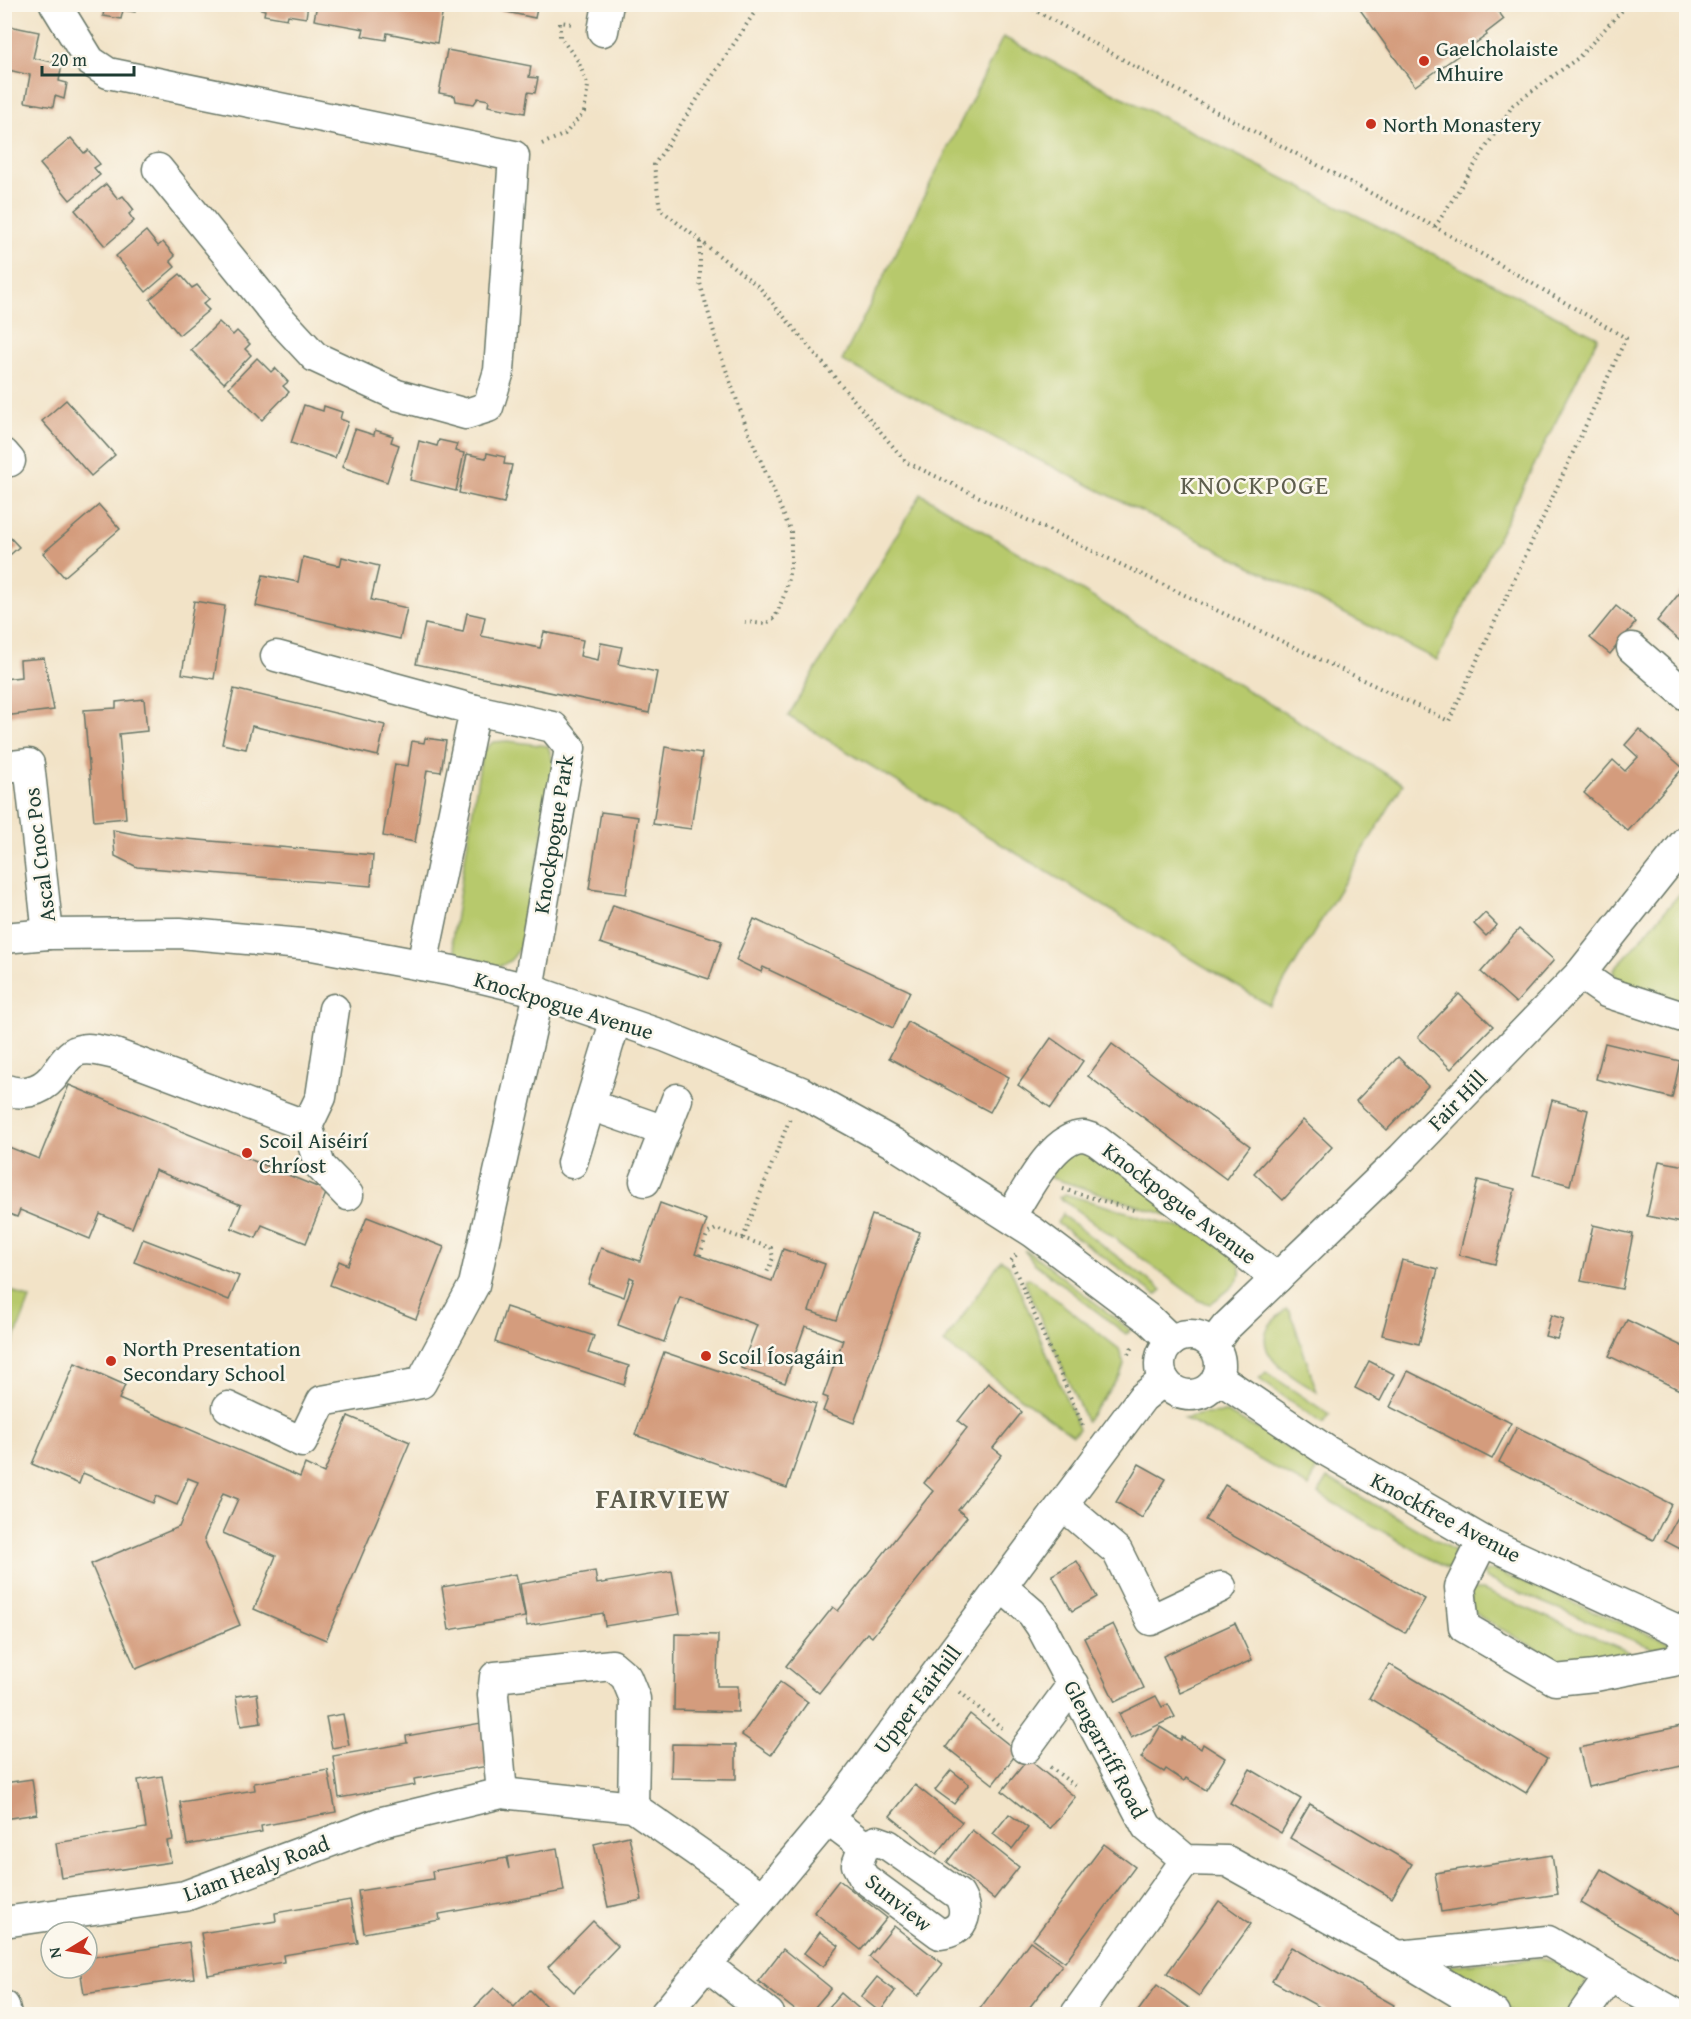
<svg xmlns="http://www.w3.org/2000/svg" width="1691" height="2019" font-family="'Gentium Book Plus',serif">
<style>
.green{fill:#b7c96c;stroke:#6b8350;stroke-width:1.5}
.building{fill:#d49c7d}
.lines{fill:none;stroke-linecap:round;stroke-linejoin:round}
.minor-casing{stroke:#697767;stroke-width:33}
.path{stroke:#697767;stroke-width:4;stroke-dasharray:1.5 4.5;stroke-linecap:butt}
.minor{stroke:#fff;stroke-width:30}
.poi-dot{fill:#c8321e;stroke:#fbf7ec;stroke-width:2}
.labels{text-anchor:middle;dominant-baseline:central;stroke-width:5;stroke-linejoin:round;paint-order:stroke}
.poi-label{font-size:22px;fill:#1f3d34;stroke:#fbf7ec;text-anchor:start}
.street-label{font-size:22px;fill:#1f3d34;stroke:#fbf7ec}
.quarter-label{font-size:26px;letter-spacing:1.5px;fill:#5e5e4e;stroke:#fbf7ec}
.district-label{font-size:28px;font-weight:bold;letter-spacing:1.5px;fill:#5e5e4e;stroke:#fbf7ec}
</style>
<rect width="100%" height="100%" fill="#fbf7ec"/>
<filter id="ink" filterUnits="userSpaceOnUse"><feTurbulence type="fractalNoise" baseFrequency=".0167" numOctaves="2"/><feDisplacementMap in="SourceGraphic" scale="12" xChannelSelector="R" yChannelSelector="G"/><feConvolveMatrix kernelMatrix="1 2 1 2 8 2 1 2 1" color-interpolation-filters="sRGB"/></filter>
<filter id="wash" filterUnits="userSpaceOnUse"><feTurbulence type="fractalNoise" baseFrequency=".008" numOctaves="4" result="noise"/><feDisplacementMap in="SourceGraphic" scale="24" xChannelSelector="R" yChannelSelector="G"/><feGaussianBlur stdDeviation="1.35" result="paint"/><feColorMatrix in="noise" values="0 0 0 0 0 0 0 0 0 0 0 0 0 0 0 0 0 1.4 0 .05"/><feComposite in="paint" operator="in"/></filter>
<g filter="url(#wash)">
<rect width="100%" height="100%" fill="#f2e3c7"/>
<g class="green">
<polygon points="1003,37 1598,337 1437,660 842,361"/>
<polygon points="921,494 1403,784 1270,1006 788,716"/>
<path d="M508 741 548 746 556 770 520 947C517 952 513 959 508 962 493 972 471 965 457 956L452 940 482 752 493 742Z"/>
<polygon points="1683,890 1686,893 1686,1007 1618,985 1614,970"/>
<polygon points="1083,1146 1201,1226 1049,1177 1068,1153"/>
<path d="M1065 1194 1212 1237 1239 1259C1239 1264 1241 1270 1240 1275 1237 1286 1219 1297 1210 1304L1200 1301 1059 1197Z"/>
<polygon points="1062,1214 1062,1215 1162,1290 1156,1295 1057,1223"/>
<polygon points="1024,1250 1038,1258 1130,1330 1126,1334 1034,1263"/>
<polygon points="1001,1260 1009,1265 1079,1429 1073,1435 944,1343"/>
<polygon points="1029,1278 1119,1349 1124,1364 1120,1376 1086,1421 1026,1285 1025,1279"/>
<polygon points="5,1288 30,1299 11,1348 5,1346"/>
<path d="M1286 1309 1290 1311 1317 1392C1296 1378 1252 1358 1269 1326 1273 1320 1281 1314 1286 1309Z"/>
<polygon points="1266,1372 1330,1415 1323,1424 1259,1379"/>
<polygon points="1227,1413 1265,1433 1317,1468 1309,1487 1184,1418 1203,1414"/>
<polygon points="1328,1478 1462,1555 1453,1572 1318,1494"/>
<polygon points="1493,1570 1676,1645 1654,1649 1487,1579 1483,1573"/>
<polygon points="1470,1590 1483,1590 1637,1655 1574,1670 1480,1617 1472,1609"/>
<polygon points="1537,1958 1555,1962 1586,1979 1587,1984 1567,2014 1517,2014 1442,1973 1445,1966"/>
</g>
<g id="blocks">
<g class="building">
<polygon points="105,4 136,4 135,12 123,10 121,19 103,16"/>
<polygon points="242,4 308,4 306,18 288,15 287,19 264,15 265,10"/>
<polygon points="317,4 444,4 437,43 387,33 386,40 362,36 364,29 314,20"/>
<polygon points="494,4 538,4 535,18 493,9"/>
<polygon points="1356,4 1493,4 1504,19 1486,33 1487,35 1415,86"/>
<polygon points="4,25 39,32 33,58 62,64 59,81 67,83 64,99 55,96 53,107 25,102 30,75 4,69"/>
<polygon points="447,50 531,66 529,77 538,78 535,93 528,92 525,113 488,106 489,100 478,98 474,104 456,101 455,96 439,93"/>
<polygon points="71,138 84,153 88,150 100,164 94,168 100,175 70,200 40,164"/>
<polygon points="106,184 118,199 123,196 134,210 129,214 134,221 105,246 75,210"/>
<polygon points="146,231 158,246 163,242 175,256 170,261 175,267 146,292 116,256"/>
<polygon points="180,274 192,288 197,285 209,299 203,304 209,310 179,335 150,299"/>
<polygon points="219,322 233,335 237,331 250,344 245,349 251,355 224,383 191,350"/>
<polygon points="257,358 271,372 275,368 288,382 283,386 289,392 262,420 229,387"/>
<polygon points="66,400 115,455 91,476 42,421"/>
<polygon points="304,405 323,411 324,406 342,412 340,419 348,422 335,458 291,443"/>
<polygon points="355,429 374,435 375,430 393,436 391,442 399,445 387,482 342,467"/>
<polygon points="439,440 457,444 455,451 464,453 456,491 410,480 419,441 437,446"/>
<polygon points="487,453 505,457 504,464 512,465 504,503 459,493 467,454 486,458"/>
<polygon points="99,505 120,529 64,577 43,553"/>
<polygon points="4,531 19,547 4,560"/>
<polygon points="303,557 340,566 342,557 379,566 371,600 407,608 400,639 256,606 263,575 298,582"/>
<polygon points="1686,585 1686,646 1657,621"/>
<polygon points="194,601 225,606 214,679 182,674"/>
<polygon points="1616,606 1636,622 1610,654 1590,638"/>
<polygon points="467,613 485,617 481,636 540,648 544,632 583,640 580,656 598,660 601,643 622,647 618,664 657,672 649,713 416,664 425,624 463,632"/>
<polygon points="44,658 54,710 4,716 4,679 21,677 20,660"/>
<polygon points="234,689 385,725 378,756 252,726 246,749 222,744"/>
<polygon points="144,699 147,731 119,734 126,818 94,821 84,710 116,708 116,702"/>
<polygon points="1639,729 1683,768 1628,831 1584,793 1613,760 1625,771 1638,757 1625,745"/>
<polygon points="425,738 446,741 441,772 427,770 415,842 383,836 395,764 408,766 412,741 424,743"/>
<polygon points="665,747 702,753 691,829 653,824"/>
<polygon points="601,812 638,817 626,894 589,889"/>
<polygon points="113,830 140,835 373,855 371,886 137,867 115,856"/>
<polygon points="613,905 722,941 709,979 600,943"/>
<polygon points="1485,913 1497,925 1486,936 1474,924"/>
<polygon points="754,919 910,991 893,1028 763,967 761,972 736,960"/>
<polygon points="1519,929 1554,960 1516,1003 1481,972"/>
<polygon points="1459,994 1493,1026 1451,1069 1418,1037"/>
<polygon points="908,1022 1009,1077 990,1112 889,1058"/>
<polygon points="1051,1038 1083,1061 1051,1108 1018,1085"/>
<polygon points="1605,1043 1680,1061 1672,1098 1596,1079"/>
<polygon points="1112,1044 1250,1146 1226,1179 1088,1076"/>
<polygon points="1398,1057 1428,1086 1387,1130 1356,1101"/>
<polygon points="69,1085 327,1191 306,1243 262,1225 256,1238 231,1228 241,1205 155,1170 132,1228 100,1214 90,1239 20,1210 17,1217 4,1212 4,1145 39,1159"/>
<polygon points="1552,1100 1588,1110 1570,1185 1533,1175"/>
<polygon points="1303,1120 1332,1147 1283,1200 1254,1173"/>
<polygon points="1659,1161 1686,1166 1686,1224 1647,1216"/>
<polygon points="1478,1180 1515,1189 1495,1264 1459,1255"/>
<polygon points="660,1203 707,1220 695,1254 772,1281 783,1249 825,1264 809,1311 836,1320 872,1215 920,1232 854,1423 823,1411 828,1398 823,1396 843,1340 805,1326 785,1383 741,1368 757,1325 680,1297 664,1342 618,1325 634,1279 630,1277 624,1297 588,1284 601,1248 640,1261"/>
<polygon points="367,1217 444,1247 416,1319 330,1285 339,1261 348,1265"/>
<polygon points="1593,1225 1633,1234 1622,1289 1581,1281"/>
<polygon points="143,1239 239,1276 229,1300 134,1262"/>
<polygon points="1402,1260 1438,1269 1419,1344 1382,1335"/>
<polygon points="506,1307 594,1336 588,1353 629,1366 624,1385 495,1342"/>
<polygon points="1551,1315 1564,1319 1557,1339 1545,1336"/>
<polygon points="1627,1320 1686,1348 1686,1393 1609,1356"/>
<polygon points="664,1352 816,1404 787,1488 635,1435"/>
<polygon points="1369,1361 1394,1374 1380,1401 1355,1388"/>
<polygon points="75,1363 125,1385 119,1399 300,1477 305,1464 324,1473 348,1416 410,1442 326,1640 254,1609 276,1556 223,1533 238,1499 223,1493 204,1539 240,1625 136,1669 91,1564 179,1527 198,1482 188,1478 177,1505 156,1496 153,1503 83,1473 79,1484 32,1464"/>
<polygon points="1408,1371 1511,1423 1492,1459 1390,1407"/>
<polygon points="988,1383 1022,1412 993,1448 1002,1455 958,1510 967,1517 872,1637 867,1633 819,1693 786,1666 833,1607 838,1611 933,1491 924,1483 967,1428 958,1421"/>
<polygon points="1517,1427 1671,1504 1653,1540 1499,1462"/>
<polygon points="1139,1464 1166,1479 1142,1518 1116,1502"/>
<polygon points="1225,1485 1425,1599 1405,1633 1205,1520"/>
<polygon points="1684,1506 1686,1507 1686,1552 1665,1541"/>
<polygon points="1077,1561 1097,1597 1072,1611 1052,1575"/>
<polygon points="595,1571 597,1584 672,1571 680,1614 605,1626 603,1613 527,1626 520,1584"/>
<polygon points="516,1574 525,1617 449,1630 442,1587"/>
<polygon points="1235,1623 1252,1660 1180,1693 1163,1656"/>
<polygon points="1113,1624 1144,1688 1115,1702 1084,1638"/>
<polygon points="675,1634 718,1635 717,1686 738,1686 738,1712 674,1710"/>
<polygon points="1389,1664 1547,1759 1526,1793 1369,1698"/>
<polygon points="780,1682 808,1702 771,1755 742,1735"/>
<polygon points="257,1693 261,1723 241,1726 236,1696"/>
<polygon points="1156,1696 1162,1707 1168,1704 1175,1717 1131,1738 1119,1714"/>
<polygon points="343,1714 349,1745 332,1748 326,1717"/>
<polygon points="970,1714 1018,1752 993,1784 946,1747"/>
<polygon points="481,1723 488,1766 414,1779 415,1785 339,1798 333,1756 407,1743 406,1736"/>
<polygon points="1686,1725 1686,1765 1588,1787 1579,1748"/>
<polygon points="1160,1727 1181,1740 1182,1737 1201,1749 1203,1744 1225,1758 1206,1790 1186,1778 1184,1781 1166,1769 1164,1772 1141,1758"/>
<polygon points="672,1744 736,1745 736,1779 671,1778"/>
<polygon points="1028,1759 1075,1797 1050,1829 1002,1791"/>
<polygon points="1250,1769 1301,1799 1281,1833 1230,1803"/>
<polygon points="328,1770 336,1812 261,1826 262,1832 187,1845 180,1802 255,1790 254,1783"/>
<polygon points="951,1770 969,1784 954,1804 935,1790"/>
<polygon points="162,1776 173,1840 167,1841 171,1862 61,1878 56,1843 146,1828 138,1780"/>
<polygon points="32,1779 37,1814 4,1819 4,1783"/>
<polygon points="915,1785 962,1822 937,1854 890,1816"/>
<polygon points="1310,1804 1412,1864 1392,1898 1290,1838"/>
<polygon points="1009,1814 1028,1828 1012,1849 993,1834"/>
<polygon points="972,1830 1019,1867 994,1899 947,1862"/>
<polygon points="629,1836 642,1900 608,1907 594,1844"/>
<polygon points="1104,1844 1135,1867 1065,1962 1033,1939"/>
<polygon points="557,1848 564,1891 439,1914 440,1920 364,1933 358,1891 433,1879 432,1871 506,1858 509,1869 507,1857"/>
<polygon points="1552,1855 1558,1894 1441,1912 1435,1873"/>
<polygon points="1601,1869 1686,1919 1686,1957 1683,1962 1581,1903"/>
<polygon points="839,1880 887,1918 861,1950 814,1912"/>
<polygon points="350,1900 358,1943 283,1955 284,1962 208,1975 201,1933 276,1921 275,1913"/>
<polygon points="1219,1901 1251,1924 1199,1996 1167,1973"/>
<polygon points="593,1921 618,1946 574,1992 548,1967"/>
<polygon points="894,1926 943,1964 918,1996 869,1957"/>
<polygon points="820,1932 839,1946 823,1967 804,1953"/>
<polygon points="1030,1941 1062,1965 1026,2012 1025,2014 976,2014"/>
<polygon points="189,1942 194,1978 84,1994 80,1968 87,1968 87,1958"/>
<polygon points="1291,1947 1394,2005 1389,2014 1332,2014 1272,1981"/>
<polygon points="783,1949 831,1988 809,2014 800,2014 758,1981"/>
<polygon points="877,1977 895,1991 880,2012 861,1997"/>
<polygon points="1157,1985 1189,2008 1185,2014 1136,2014"/>
<polygon points="494,1988 514,2007 530,1990 554,2014 481,2014 482,2013 475,2007"/>
<polygon points="841,1993 864,2013 866,2014 823,2014"/>
</g>
</g>
</g>
<g filter="url(#ink)">
<use href="#blocks" fill-opacity="0" stroke="#697767" stroke-width="1.5"/>
<g class="lines">
<g class="minor-casing">
<g id="minor">
<polyline points="55,4 90,61 108,73 514,156 499,371 488,407 466,414 397,395 315,357 278,317 158,169"/>
<polyline points="603,31 608,4"/>
<polyline points="4,454 10,461"/>
<polyline points="1632,648 1686,695"/>
<polyline points="276,656 475,710"/>
<polyline points="4,767 29,764 48,934"/>
<polyline points="4,938 48,934 180,933 312,945 453,971 528,989 667,1037 801,1092 893,1143 1033,1232 1150,1320 1172,1341"/>
<polyline points="422,965 475,710 553,727 570,748 528,989"/>
<polyline points="1580,974 1606,992 1686,1018"/>
<path d="M4 1089C20 1096 40 1092 52 1078 59 1070 64 1059 73 1053 85 1045 102 1051 115 1054L307 1126 320 1166 348 1195"/>
<polyline points="590,1105 665,1131"/>
<polyline points="307,1126 321,1097 334,1009"/>
<polyline points="572,1163 616,1019"/>
<polyline points="645,1181 677,1099"/>
<path d="M1010 1217C1025 1194 1053 1135 1084 1136 1088 1137 1093 1139 1097 1141L1277 1278"/>
<circle cx="1190" cy="1365" r="30"/>
<polyline points="1212,1345 1226,1327 1402,1158 1580,974 1686,841"/>
<polyline points="1217,1377 1327,1451 1483,1541 1686,1634"/>
<polyline points="228,1407 302,1442 322,1401 421,1383 474,1285 539,993"/>
<polyline points="1063,1505 1117,1551 1151,1620 1221,1587"/>
<polyline points="1483,1541 1460,1587 1464,1627 1555,1680 1595,1676 1673,1661 1686,1650"/>
<polyline points="1002,1587 1032,1613 1041,1626 1147,1827 1186,1860 1227,1861 1398,1956 1495,2014"/>
<polyline points="1026,1748 1073,1684"/>
<polyline points="502,1793 493,1695 495,1677 612,1665 626,1677 635,1699 633,1807"/>
<path d="M828 1819 864 1846 877 1841 888 1845 959 1895C970 1914 963 1932 940 1934L864 1878 857 1865 864 1846"/>
<polyline points="4,1922 185,1896 382,1822 502,1793 633,1807 762,1897"/>
<polyline points="1398,1956 1548,1941 1676,2014"/>
<polyline points="706,1965 769,2014"/>
<polyline points="4,2006 6,2014"/>
<polyline points="665,2014 828,1819 1142,1398 1164,1380"/>
<polyline points="1076,2014 1186,1860"/>
<polyline points="1583,2014 1610,1976"/>
</g>
</g>
<g class="path">
<polyline points="760,4 654,165 660,209 759,287 906,462 1449,721 1626,338 1435,227 1202,104 1024,4"/>
<polyline points="542,144 565,134 584,112 588,86 578,61 560,37 560,22 573,24"/>
<polyline points="1435,227 1513,105 1578,58 1628,4"/>
<polyline points="700,242 700,283 719,350 746,426 791,532 791,564 785,593 775,618 765,624 745,622"/>
<polyline points="1063,1189 1137,1211"/>
<polyline points="743,1238 790,1118"/>
<polyline points="700,1255 707,1234 716,1229 771,1248 773,1258 766,1275"/>
<polyline points="1016,1255 1011,1261 1083,1426"/>
<polyline points="1128,1354 1134,1344"/>
<polyline points="960,1692 1002,1728"/>
<polyline points="1050,1767 1078,1788"/>
</g>
<use href="#minor" class="minor"/>
</g>
</g>
<g class="poi-dot">
<circle cx="1424" cy="61" r="6"/>
<circle cx="1371" cy="124" r="6"/>
<circle cx="247" cy="1153" r="6"/>
<circle cx="706" cy="1356" r="6"/>
<circle cx="111" cy="1361" r="6"/>
</g>
<g class="labels">
<g class="poi-label">
<text x="1436" y="48">Gaelcholaiste<tspan x="1436" dy="25">Mhuire</tspan></text>
<text x="1383" y="124">North Monastery</text>
<text x="259" y="1140">Scoil Aiséirí<tspan x="259" dy="25">Chríost</tspan></text>
<text x="123" y="1348">North Presentation<tspan x="123" dy="25">Secondary School</tspan></text>
<text x="718" y="1356">Scoil Íosagáin</text>
</g>
<g class="street-label">
<text transform="translate(553 834) rotate(-81)">Knockpogue Park</text>
<text transform="translate(39 855) rotate(-97)">Ascal Cnoc Pos</text>
<text transform="translate(564 1005) rotate(17)">Knockpogue Avenue</text>
<text transform="translate(1457 1100) rotate(-46)">Fair Hill</text>
<text transform="translate(1180 1203) rotate(37)">Knockpogue Avenue</text>
<text transform="translate(1446 1517) rotate(28)">Knockfree Avenue</text>
<text transform="translate(917 1699) rotate(-53)">Upper Fairhill</text>
<text transform="translate(1106 1749) rotate(62)">Glengarriff Road</text>
<text transform="translate(256 1868) rotate(-20)">Liam Healy Road</text>
<text transform="translate(899 1902) rotate(39)">Sunview</text>
</g>
<g class="quarter-label">
<text x="1255" y="484">KNOCKPOGE</text>
</g>
<g class="district-label">
<text x="663" y="1497">FAIRVIEW</text>
</g>
</g>
<rect width="1691" height="2019" fill="none" stroke="#fbf7ec" stroke-width="24"/>
<g transform="translate(69 1950) rotate(259)"><circle r="28" fill="#fbf7ec" stroke="#a3ada2" stroke-width="1.5"/>
<path d="M0-4.5L10 22L0 15L-10 22Z" fill="#c8321e"/>
<text y="-9" font-size="16" font-weight="bold" text-anchor="middle" fill="#1f3d34">N</text>
</g>
<path d="M42 66v9h92v-9" fill="none" stroke="#1f3d34" stroke-width="3"/>
<text x="51" y="66" font-size="18" fill="#1f3d34" stroke="#fbf7ec" stroke-width="4.5" paint-order="stroke">20 m</text>
</svg>
